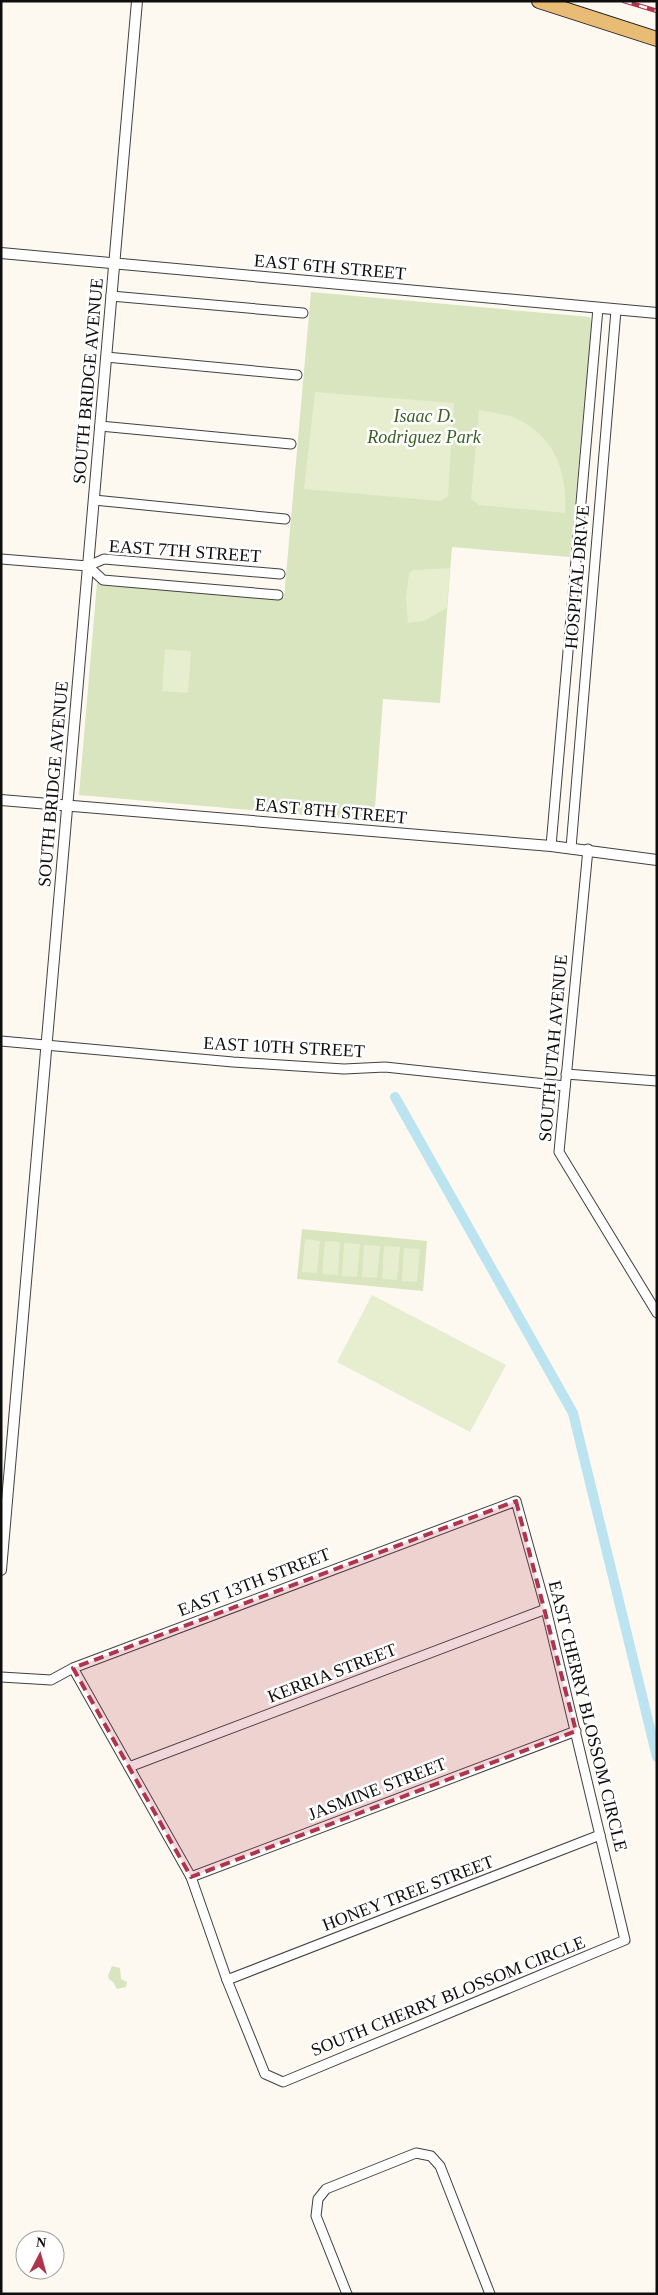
<svg xmlns="http://www.w3.org/2000/svg" width="658" height="2295" font-family="Georgia,serif">
<style>
.green{fill:#d8e5be}
.pitch{fill:#e7edcf}
.lines{fill:none;stroke-linecap:round;stroke-linejoin:round}
.canal{stroke:#bbe4f0;stroke-width:10}
.minor-casing{stroke:#414141;stroke-width:11}
.tertiary-casing{stroke:#414141;stroke-width:12}
.primary-casing{stroke:#1f1f1f;stroke-width:16}
.minor{stroke:#fff;stroke-width:9}
.tertiary{stroke:#fff;stroke-width:10}
.primary{stroke:#e9bc75;stroke-width:14}
.rail-casing{stroke:#af354d;stroke-width:4.5}
.rail{stroke:#fff;stroke-width:2.5;stroke-dasharray:8;stroke-linecap:butt}
.marked{fill:#af354d;fill-opacity:0.2;stroke:#af354d;stroke-width:4;stroke-dasharray:10 6;stroke-linejoin:round}
.labels{text-anchor:middle;dominant-baseline:central;stroke-width:5;stroke-linejoin:round;paint-order:stroke}
.street-label{font-size:18px;fill:#0e0e0e;stroke:#fff}
.park-label{font-size:18px;font-style:italic;fill:#3a5f25;stroke:#fff}
</style>
<rect width="100%" height="100%" fill="#fdf9f1"/>
<g class="green">
<polygon points="311,292 590,317 592,324 570,557 452,547 440,703 383,699 374,821 79,795 97,583 284,598"/>
<polygon points="302,1229 427,1241 423,1291 297,1279"/>
<polygon points="112,1966 120,1968 121,1979 127,1982 126,1987 117,1989 113,1982 109,1979 108,1976"/>
</g>
<g class="pitch">
<polygon points="315,392 454,403 448,496 441,501 304,489"/>
<path d="M479 410C489 412 500 413 510 416 553 432 568 470 565 513L479 505 471 499Z"/>
<polygon points="450,568 447,608 424,621 408,623 406,598 409,573 413,570"/>
<polygon points="165,649 191,651 188,693 162,691"/>
<polygon points="305,1239 320,1241 317,1273 302,1272"/>
<polygon points="325,1241 340,1242 338,1275 322,1274"/>
<polygon points="344,1243 360,1244 357,1277 342,1276"/>
<polygon points="364,1245 380,1246 377,1278 362,1277"/>
<polygon points="384,1246 400,1247 397,1280 382,1279"/>
<polygon points="404,1248 420,1249 417,1282 402,1281"/>
<polygon points="372,1295 506,1365 470,1432 337,1362"/>
</g>
<g class="lines">
<polyline class="canal" points="395,1097 573,1413 657,1757"/>
<g class="minor-casing">
<g id="minor">
<polyline points="111,296 303,313"/>
<polyline points="106,357 297,375"/>
<polyline points="100,426 291,444"/>
<polyline points="94,500 285,519"/>
<polyline points="1,559 88,566 104,559 280,574"/>
<polyline points="88,566 103,580 278,595"/>
<polyline points="551,846 598,308"/>
<polyline points="571,848 616,310"/>
<polyline points="588,849 559,1152 657,1313"/>
<polyline points="1,1041 233,1062 344,1069 385,1067 565,1086"/>
<polyline points="566,1074 657,1081"/>
<polyline points="1,1677 51,1680 73,1668 516,1501 546,1609 625,1940 283,2082 265,2074 227,1980 191,1877 73,1668"/>
<polyline points="129,1767 546,1609"/>
<polyline points="191,1877 576,1731"/>
<polyline points="227,1980 600,1835"/>
<polyline points="347,2294 316,2216 318,2199 326,2189 416,2153 431,2156 440,2166 490,2294"/>
</g>
</g>
<g class="tertiary-casing">
<g id="tertiary">
<polyline points="1,253 657,313"/>
<polyline points="1,800 551,846 657,860"/>
<polyline points="1,1570 137,1"/>
</g>
</g>
<g class="primary-casing">
<polyline id="primary" points="539,1 657,39"/>
</g>
<use href="#minor" class="minor"/>
<use href="#tertiary" class="tertiary"/>
<use href="#primary" class="primary"/>
<g class="rail-casing">
<polyline id="rail" points="624,1 657,11"/>
</g>
<use href="#rail" class="rail"/>
</g>
<path class="marked" d="M516 1501 576 1731 191 1877 73 1668Z"/>
<g class="labels">
<g class="street-label">
<text transform="translate(330 267) rotate(5)">EAST 6TH STREET</text>
<text transform="translate(88 381) rotate(-85)">SOUTH BRIDGE AVENUE</text>
<text transform="translate(185 551) rotate(4)">EAST 7TH STREET</text>
<text transform="translate(577 577) rotate(-85)">HOSPITAL DRIVE</text>
<text transform="translate(53 784) rotate(-85)">SOUTH BRIDGE AVENUE</text>
<text transform="translate(331 811) rotate(5)">EAST 8TH STREET</text>
<text transform="translate(284 1047) rotate(3)">EAST 10TH STREET</text>
<text transform="translate(553 1048) rotate(-85)">SOUTH UTAH AVENUE</text>
<text transform="translate(254 1582) rotate(-21)">EAST 13TH STREET</text>
<text transform="translate(332 1673) rotate(-21)">KERRIA STREET</text>
<text transform="translate(588 1716) rotate(76)">EAST CHERRY BLOSSOM CIRCLE</text>
<text transform="translate(377 1789) rotate(-21)">JASMINE STREET</text>
<text transform="translate(408 1893) rotate(-21)">HONEY TREE STREET</text>
<text transform="translate(448 1996) rotate(-22)">SOUTH CHERRY BLOSSOM CIRCLE</text>
</g>
<g class="park-label">
<text x="424" y="416">Isaac D.<tspan x="424" dy="21">Rodriguez Park</tspan></text>
</g>
</g>
<rect width="658" height="2295" fill="none" stroke="#0e0e0e" stroke-width="5"/>
<g transform="translate(40 2255) rotate(6)"><circle r="24" fill="#ffffff" stroke="#9f9f9f"/>
<path d="M0-4L9 19L0 12L-9 19Z" fill="#af354d"/>
<text y="-8" font-size="14" font-weight="bold" text-anchor="middle" fill="#0e0e0e">N</text>
</g>
</svg>
